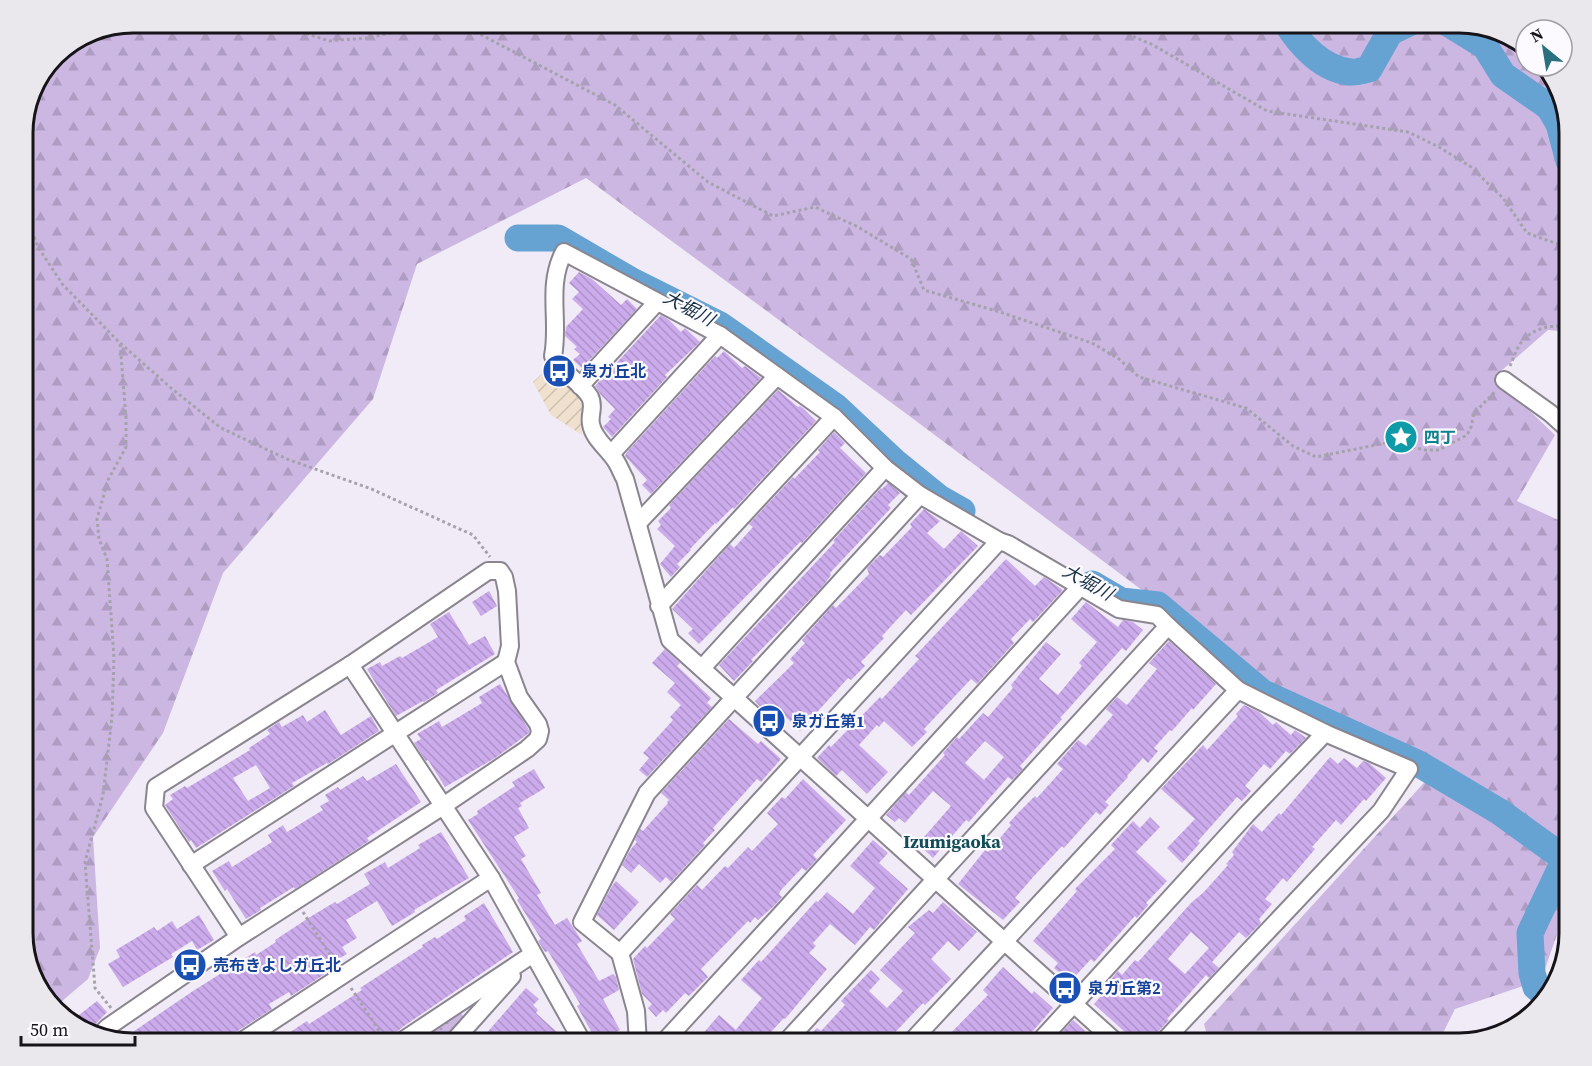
<svg xmlns="http://www.w3.org/2000/svg" width="1592" height="1066" font-family="'Source Serif 4','Noto Sans JP',serif">
<style>
.industrial{fill:url(#industrial-furrows)}
.forest{fill:url(#forest-firs)}
.park{fill:url(#park-dots)}
.lines{fill:none;stroke-linecap:round;stroke-linejoin:round}
.river{stroke:#66a2d2;stroke-width:27}
.building{fill:url(#building-back-hatch);fill-rule:evenodd}
.minor-casing{stroke:#8a858f;stroke-width:20}
.path{stroke:#a6a2ab;stroke-width:3;stroke-dasharray:3 3;stroke-linecap:butt}
.minor{stroke:#fff;stroke-width:16}
.labels{text-anchor:middle;dominant-baseline:central;stroke-width:4.5;stroke-linejoin:round;paint-order:stroke}
.transit-label{font-size:16px;font-weight:bold;fill:#164399;stroke:#fcfafe;text-anchor:start}
.culture-label{font-size:16px;font-weight:bold;fill:#0d838f;stroke:#fcfafe;text-anchor:start}
.water-label{font-size:18px;font-style:italic;fill:#132e43;stroke:#fcfafe}
.neighbourhood-label{font-size:18px;font-weight:bold;fill:#114c57;stroke:#fcfafe}
.rim{fill:none;stroke:#161418;stroke-width:3}
</style>
<defs>
<pattern id="industrial-furrows" width="10" height="10" patternUnits="userSpaceOnUse" patternTransform="scale(1.5)"><rect width="10" height="10" fill="#efe1ce"/><path d="M-1 1l2-2M0 10L10 0M9 11l2-2" fill="none" stroke="#ccc0b0"/></pattern>
<pattern id="forest-firs" width="22" height="20" patternUnits="userSpaceOnUse" patternTransform="scale(1.5)"><rect width="22" height="20" fill="#ccb7e3"/><path d="M5 1l3.5 6h-7zM16 11l3.5 6h-7z" fill="#ae9cc2"/></pattern>
<pattern id="park-dots" width="8" height="8" patternUnits="userSpaceOnUse" patternTransform="scale(1.5)"><rect width="8" height="8" fill="#ccb7e3"/><path d="M2 2h.1M6 6h.1" fill="none" stroke="#ae9cc2" stroke-width="1.8" stroke-linecap="round"/></pattern>
<pattern id="building-back-hatch" width="6" height="6" patternUnits="userSpaceOnUse" patternTransform="scale(1.5)"><rect width="6" height="6" fill="#cbabeb"/><path d="M-1 5l2 2M0 0l6 6M5-1l2 2" fill="none" stroke="#ae92c9"/></pattern>
</defs>
<rect width="100%" height="100%" fill="#f0ebf6"/>
<polygon class="industrial" points="548,368 571,388 582,404 582,435 551,415 533,382"/>
<polygon class="forest" points="133,22 1459,22 1521,41 1526,47 1526,66 1544,66 1555,78 1569,133 1569,332 1548,330 1494,377 1555,435 1517,501 1569,525 1569,933 1559,929 1541,980 1455,1009 1438,1043 1209,1043 1204,1024 1432,774 1254,674 908,415 586,178 417,264 373,399 223,573 163,733 93,837 100,948 88,979 55,1007 37,988 23,940 23,126 55,55 91,31"/>
<polygon class="park" points="459,1011 465,1018 442,1043 410,1043"/>
<g class="lines">
<g class="river">
<path d="M1286 22C1300 45 1323 70 1351 72 1356 73 1363 70 1369 69L1390 32 1411 22"/>
<polyline points="1446,22 1485,46 1503,75 1549,107 1559,124 1569,161"/>
<polyline points="518,238 558,238 630,280 720,325 836,407 896,463 939,498 962,511"/>
<polyline points="1092,584 1121,601 1158,605 1263,693 1419,764 1500,812 1565,859 1530,933 1532,973 1536,987 1548,997"/>
</g>
</g>
<g class="building">
<polygon points="579,272 592,279 621,305 627,299 637,309 582,368 573,360 580,354 574,349 577,347 565,336 566,327 583,309 572,299 579,292 569,283"/>
<polygon points="661,315 669,320 681,332 685,328 687,330 700,342 665,375 667,377 612,437 603,427 611,419 608,417 615,409 601,395 595,386"/>
<polygon points="724,351 742,368 745,366 761,378 651,494 642,485 647,480 625,456 627,452 715,356 717,358"/>
<polygon points="778,390 798,407 800,406 804,409 816,421 734,509 733,507 716,524 715,523 690,549 691,550 677,564 680,567 671,577 660,564 675,546 657,529 661,525 658,521 671,508 669,505"/>
<polygon points="834,432 845,443 840,448 866,473 802,543 800,542 699,644 688,633 693,629 672,609 730,544 734,548 753,527 749,524 793,477 794,479 820,452 818,450"/>
<polygon points="888,483 900,493 888,505 891,508 830,573 831,575 823,586 751,660 753,661 734,681 719,665 835,542 833,541 881,488 882,489"/>
<polygon points="924,509 940,521 927,533 944,549 961,531 978,546 911,615 906,610 882,636 884,638 861,662 865,666 851,680 848,678 800,731 777,708 776,710 771,705 765,712 755,701 794,663 790,659 805,643 802,640 833,605 836,608 869,574 867,568 880,555 883,557 912,527 910,524"/>
<polygon points="1006,559 1035,586 1044,577 1063,590 1033,622 1030,619 1011,639 1014,643 977,684 971,679 924,729 927,732 912,747 884,721 879,727 877,725 859,745 888,772 867,794 842,770 836,776 817,758 829,745 831,747 880,697 882,699 919,659 915,656"/>
<polygon points="489,591 497,606 481,616 472,602"/>
<path d="M1086 602 1118 627 1123 620 1133 622 1143 630 1126 651 1122 648 1071 706 1060 718 1062 719 1020 766 1023 769 1012 780 1008 777 969 822 966 820 933 858 918 844 951 806 933 791 905 823 899 818 895 822 886 815 906 792 909 795 945 755 943 753 957 737 959 739 983 713 988 717 1013 688 1011 685 1046 642 1061 654 1039 679 1058 695 1082 666 1079 663 1097 642 1071 619ZM985 741 1004 757 984 780 965 763Z"/>
<polygon points="449,612 469,645 485,636 495,654 436,690 438,693 424,702 423,701 396,716 367,669 380,662 382,666 400,656 402,658 438,637 430,624"/>
<polygon points="1169,641 1216,684 1193,710 1192,708 1172,731 1170,730 1154,748 1158,751 1148,763 1143,758 1127,776 1128,777 1105,802 1109,805 1100,815 1096,812 1064,848 1062,846 1034,876 1015,898 1020,902 1003,920 958,884 985,850 988,852 1011,825 1009,823 1018,813 1035,796 1037,798 1063,769 1057,764 1078,740 1086,746 1113,715 1106,709 1117,697 1127,705 1157,669 1149,663"/>
<polygon points="665,649 680,663 677,666 711,698 707,703 712,707 647,777 639,770 649,758 643,753 673,720 670,717 681,705 667,692 675,683 652,663"/>
<polygon points="500,684 529,730 529,733 495,758 445,787 428,760 426,761 414,743 421,739 417,734 439,721 442,727 482,703 479,697"/>
<polygon points="1244,705 1259,712 1273,725 1276,722 1291,735 1295,730 1306,738 1290,754 1286,751 1270,769 1264,764 1245,786 1251,791 1242,801 1237,797 1198,841 1200,843 1182,863 1167,848 1195,819 1161,789 1203,745 1207,750 1238,716 1236,714"/>
<path d="M325 710 341 735 371 716 379 731 328 764 327 763 292 783 294 786 196 848 191 840 189 842 165 805 173 799 170 795 185 786 187 788 250 750 249 748 270 734 267 730 279 722 282 727 303 715 307 722ZM256 765 270 788 248 801 233 778Z"/>
<polygon points="729,719 758,744 761,741 781,759 761,782 757,779 713,828 715,830 703,843 705,845 671,882 666,877 660,883 639,864 631,873 622,865 631,849 637,842 635,840 640,829 643,831 668,803 667,802 669,800 661,793"/>
<path d="M1330 757 1338 764 1344 758 1357 768 1363 761 1369 763 1386 778 1366 801 1364 799 1341 825 1336 820 1312 847 1315 849 1287 882 1283 878 1265 899 1272 904 1259 919 1261 923 1246 938 1239 932 1212 962 1219 968 1209 978 1206 975 1167 1019 1169 1020 1154 1036 1152 1043H1137L1094 1004 1110 986 1108 983 1118 971 1122 975 1135 960 1138 962 1191 903 1204 892 1228 865 1226 864 1234 855 1232 852 1253 824 1262 832 1279 813 1281 815ZM1191 932 1209 948 1185 974 1168 959Z"/>
<polygon points="396,764 421,802 367,838 369,841 295,889 294,887 260,908 261,910 246,919 227,889 225,891 212,871 229,861 232,867 272,842 268,835 283,825 287,832 323,810 320,806 329,801 325,795 338,787 340,790 363,776 367,781"/>
<polygon points="534,769 545,788 520,803 522,806 518,808 529,828 514,837 526,856 521,859 541,893 537,895 555,925 567,918 582,941 577,944 599,981 613,974 616,977 619,990 603,999 620,1030 616,1032 623,1044 598,1044 577,1006 580,1004 548,951 545,952 538,941 541,939 517,900 519,898 468,820 478,814 477,811 515,786 512,782"/>
<polygon points="803,779 846,820 813,855 817,859 806,871 802,868 781,890 779,894 782,897 774,906 758,920 755,917 750,923 748,921 701,969 708,977 689,996 685,993 666,1013 663,1010 656,1017 648,1008 652,1004 642,994 633,959 645,946 647,948 675,919 670,914 697,885 702,890 725,866 728,868 748,847 752,851 778,824 767,813 782,797 785,799"/>
<polygon points="1150,817 1160,827 1136,852 1167,881 1146,903 1148,905 1137,918 1135,916 1094,962 1091,959 1070,982 1054,968 1058,963 1033,941 1077,891 1075,889 1115,849 1111,845 1133,821 1140,828"/>
<polygon points="441,832 469,878 414,910 415,912 392,926 377,901 346,920 357,938 342,947 347,954 328,965 331,970 291,996 289,992 269,1004 272,1009 233,1034 229,1039 224,1043 221,1038 212,1044 133,1044 121,1040 193,991 255,952 256,955 276,942 275,940 310,917 335,902 337,904 370,884 364,874 385,862 388,868 420,848 418,845"/>
<polygon points="873,840 888,853 879,863 908,889 874,930 870,927 855,945 830,924 813,943 816,946 809,953 827,969 785,1019 784,1018 769,1034 768,1033 759,1043 748,1043 734,1032 762,998 741,980 759,960 761,962 816,901 818,902 827,892 853,914 875,888 850,866"/>
<polygon points="616,881 639,902 614,930 597,915 612,886"/>
<polygon points="943,902 977,932 959,951 948,941 931,959 951,979 925,1005 923,1003 885,1043 802,1043 817,1028 821,1031 845,1005 841,1001 871,970 880,979 869,991 887,1008 903,991 880,970 915,933 908,927 929,910 933,913"/>
<polygon points="484,903 513,952 404,1026 393,1035 389,1041 385,1044 340,1044 335,1036 321,1044 272,1044 307,1021 309,1024 362,990 360,988 423,947 422,945 435,937 437,939 466,920 464,916"/>
<polygon points="199,915 214,940 197,950 192,941 171,954 173,957 123,987 108,964 120,957 116,950 154,927 157,931 172,921 177,929"/>
<polygon points="1003,967 1032,994 1034,991 1053,1008 1026,1039 1024,1037 1018,1043 941,1043 988,995 983,990"/>
<polygon points="526,988 539,999 533,1005 538,1010 536,1013 570,1044 477,1044"/>
<polygon points="97,1001 107,1012 90,1030 82,1028 74,1019"/>
<polygon points="719,1015 736,1030 724,1043 694,1044"/>
<polygon points="1073,1020 1085,1031 1074,1043 1052,1043"/>
</g>
<g class="lines">
<g class="minor-casing">
<g id="minor">
<polyline points="1504,380 1550,413 1569,430"/>
<polyline points="580,386 657,302"/>
<polyline points="834,417 885,468 920,495 999,541"/>
<polyline points="611,454 720,335"/>
<polyline points="638,523 777,376"/>
<path d="M659 606 834 417 720 335 564 252C546 286 560 321 553 356 561 373 580 381 590 397 595 407 589 414 591 424 593 439 610 450 617 463 620 468 622 474 625 479L670 640 1117 1043"/>
<polyline points="350,665 491,878 583,1043"/>
<polyline points="702,668 885,468"/>
<polyline points="1238,690 1325,733"/>
<polyline points="191,865 506,662"/>
<polyline points="620,953 582,922 647,793 920,495"/>
<polyline points="101,1034 108,1027 239,937 443,806 527,749 538,739 540,731 538,724 519,697 506,662 510,646 507,591 504,577 500,571 488,571 350,665 156,787 154,808 239,937"/>
<polyline points="239,1043 491,878"/>
<polyline points="399,1043 533,954"/>
<polyline points="452,1043 512,976"/>
<polyline points="638,1043 636,1011 620,953 999,541 1008,544 1119,609 1157,615 1168,626"/>
<polyline points="663,1043 1080,587"/>
<polyline points="785,1043 1168,626 1238,690 910,1043"/>
<polyline points="1038,1043 1247,814 1325,733 1409,769 1381,811 1162,1043"/>
</g>
</g>
<g class="path">
<polyline points="204,22 212,22"/>
<polyline points="272,22 329,41 367,38 435,24 454,32 472,30 615,105 708,182 773,216 815,207 858,227 911,259 924,290 1000,312 1092,343 1119,359 1139,377 1246,408 1293,446 1316,457 1391,442 1425,450 1439,450 1467,435 1471,427 1474,413 1495,392"/>
<polyline points="1100,22 1153,45 1267,111 1408,132 1439,147 1471,167 1503,198 1527,233 1569,248"/>
<polyline points="23,209 38,247 63,285 120,343 171,388 221,428 287,459 369,488 473,535 490,557"/>
<path d="M1510 366C1513 359 1516 350 1520 344 1531 328 1552 324 1569 327"/>
<polyline points="303,912 335,963"/>
<polyline points="351,988 384,1038"/>
<polyline points="111,1008 95,988 85,862 103,795 112,717 114,657 107,559 99,539 97,519 108,480 126,447 126,418 120,343"/>
</g>
<use href="#minor" class="minor"/>
</g>
<defs>
<g id="bus-disc" transform="scale(1.725)"><circle r="9.5" fill="#1a4fb4" stroke="#fcfafe"/><path d="M-5-6H5V4H4V6H2V4H-2V6H-4V4H-5ZM-3.5-4V0h7V-4ZM-3.5 1.2v1.5H-2V1.2ZM2 1.2v1.5H3.5V1.2Z" fill="#fff"/></g>
<g id="sight-disc" transform="scale(1.725)"><circle r="9.5" fill="#0f9aa8" stroke="#fcfafe"/><path d="M0-6L1.8-2.2L6-1.7L2.9 1.2L3.7 5.4L0 3.3L-3.7 5.4L-2.9 1.2L-6-1.7L-1.8-2.2Z" fill="#fff"/></g>
</defs>
<g fill-rule="evenodd">
<use href="#bus-disc" x="559" y="371"/>
<use href="#sight-disc" x="1401" y="437"/>
<use href="#bus-disc" x="769" y="721"/>
<use href="#bus-disc" x="190" y="965"/>
<use href="#bus-disc" x="1065" y="988"/>
</g>
<g class="labels">
<g class="transit-label">
<text x="582" y="371">泉ガ丘北</text>
<text x="792" y="721">泉ガ丘第1</text>
<text x="213" y="965">売布きよしガ丘北</text>
<text x="1088" y="988">泉ガ丘第2</text>
</g>
<g class="culture-label">
<text x="1424" y="437">四丁</text>
</g>
<g class="water-label">
<text transform="translate(689 308) rotate(28)">大堀川</text>
<text transform="translate(1088 582) rotate(29)">大堀川</text>
</g>
<g class="neighbourhood-label">
<text x="952" y="841">Izumigaoka</text>
</g>
</g>
<path d="M0 0H1592V1066H0ZM133 33H1459A100 100 0 0 1 1559 133V933A100 100 0 0 1 1459 1033H133A100 100 0 0 1 33 933V133A100 100 0 0 1 133 33Z" fill="#eae8ec" fill-rule="evenodd"/>
<path class="rim" d="M133 33H1459A100 100 0 0 1 1559 133V933A100 100 0 0 1 1459 1033H133A100 100 0 0 1 33 933V133A100 100 0 0 1 133 33Z"/>
<g transform="translate(1544 48) rotate(330)"><circle r="28" fill="#fcfafe" stroke="#a09ea2" stroke-width="1.5"/>
<path d="M0-4.5L10 22L0 15L-10 22Z" fill="#2a707e"/>
<text y="-9" font-size="16" font-weight="bold" text-anchor="middle" fill="#161418">N</text>
</g>
<path d="M21 1036v9h114v-9" fill="none" stroke="#161418" stroke-width="3"/>
<text x="30" y="1036" font-size="18" fill="#161418" stroke="#fcfafe" stroke-width="4.5" paint-order="stroke">50 m</text>
</svg>
